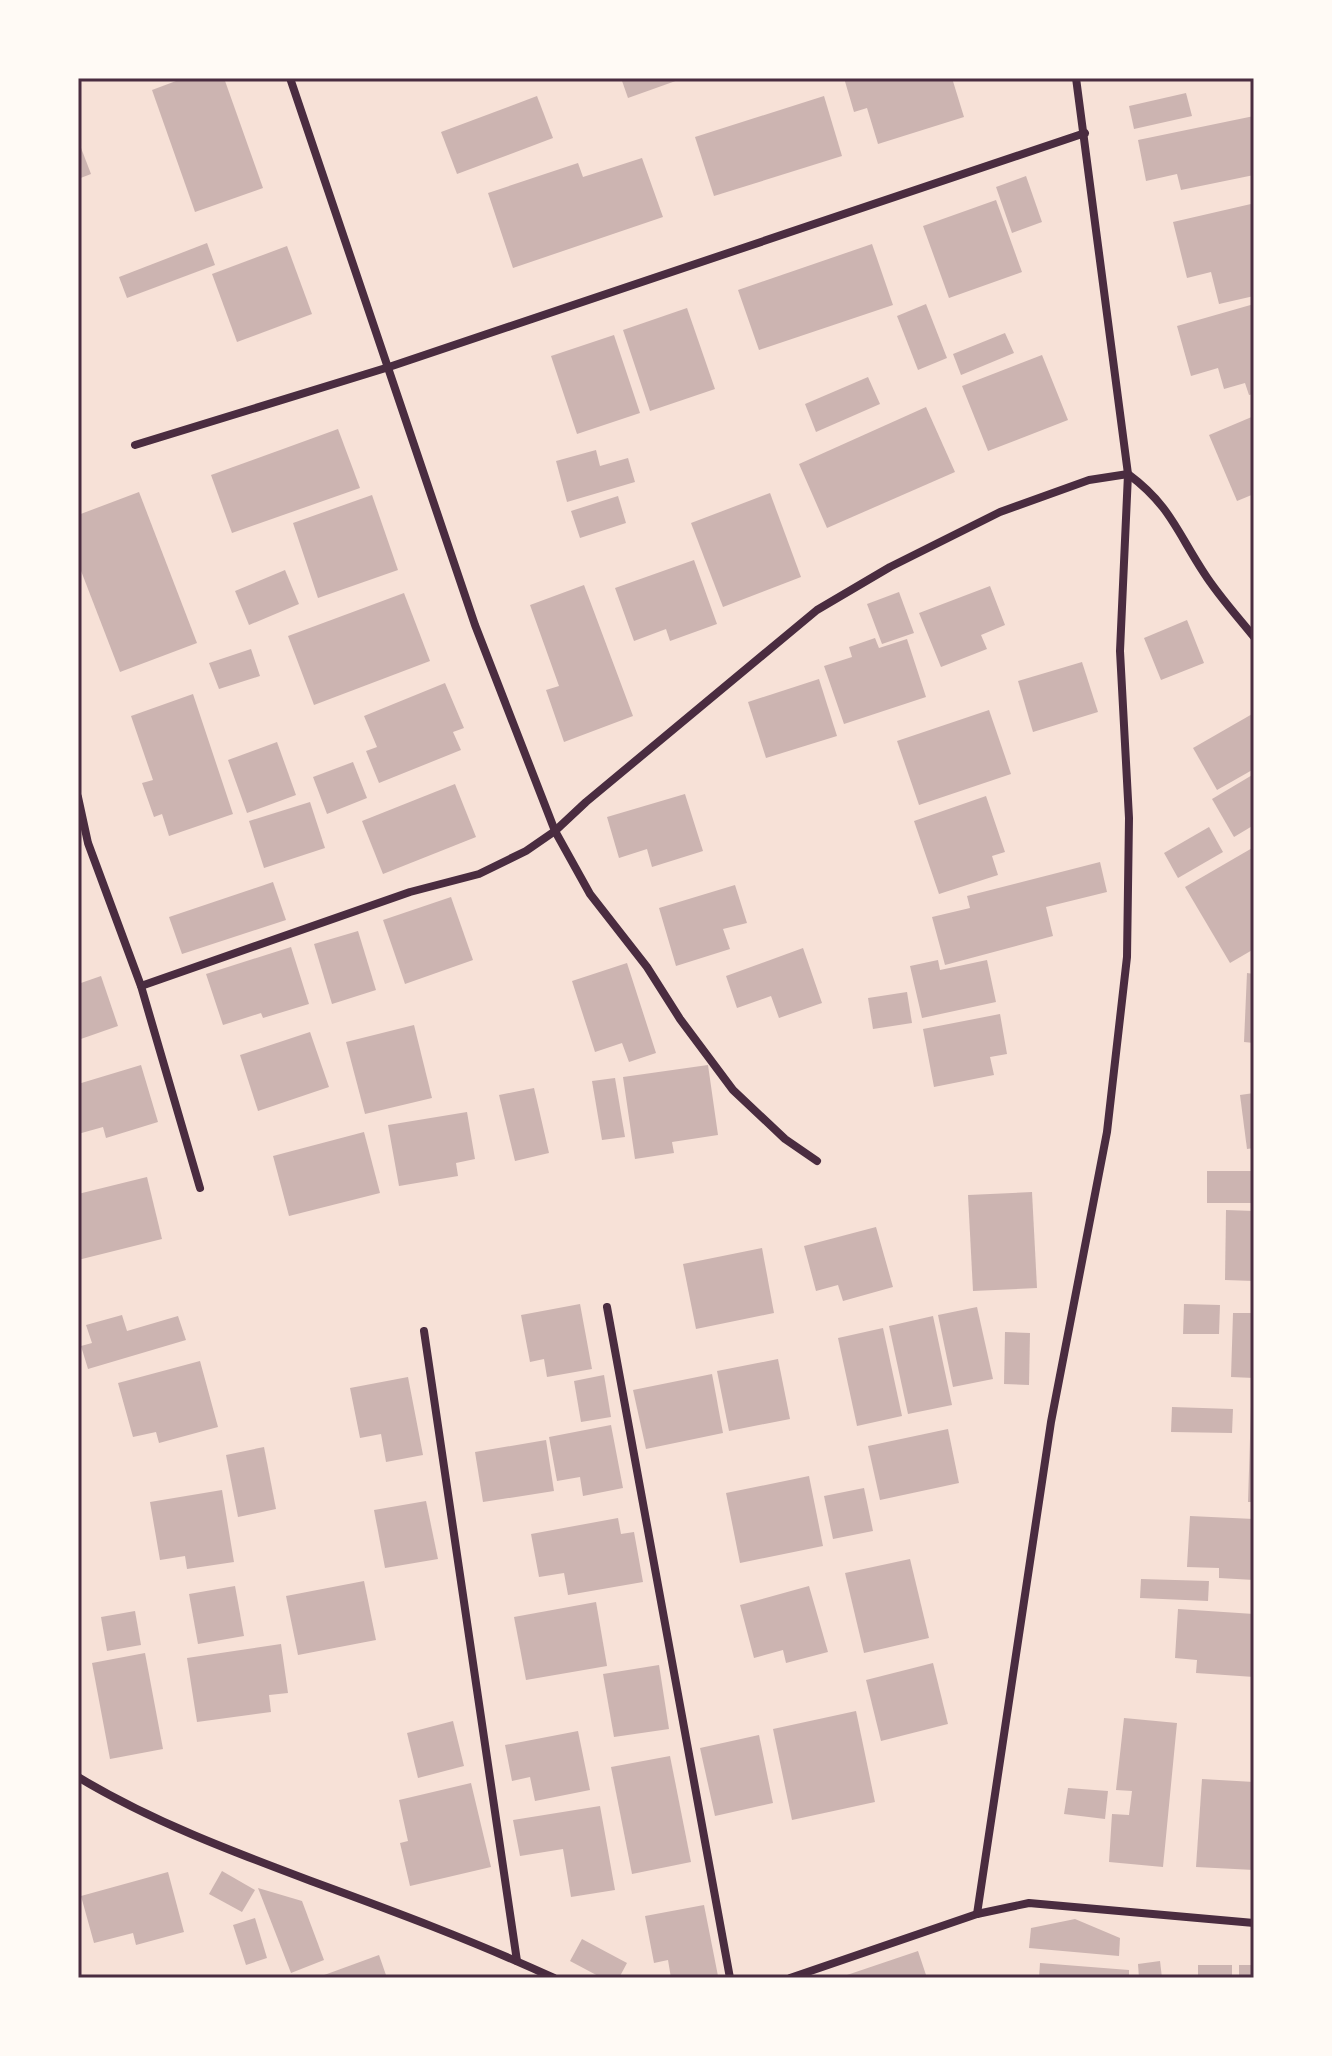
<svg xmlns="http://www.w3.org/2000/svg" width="1332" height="2056" font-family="Roboto,sans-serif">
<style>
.building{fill:#ccb4b1}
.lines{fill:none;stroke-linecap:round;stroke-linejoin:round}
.minor{stroke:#4a2c40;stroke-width:8}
.neatline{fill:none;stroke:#4a2c40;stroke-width:3}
</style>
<rect width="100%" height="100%" fill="#f7e1d7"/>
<g class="building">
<polygon points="184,78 224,78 263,188 195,212 152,90"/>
<polygon points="621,78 684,78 628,98"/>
<polygon points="844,78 952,78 964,117 878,144 867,108 854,112"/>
<polygon points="1186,93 1192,116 1134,129 1129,106"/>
<polygon points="537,96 553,138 457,174 441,132"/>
<polygon points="824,96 842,156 714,196 695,137"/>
<polygon points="1254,116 1254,175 1181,190 1177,174 1146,181 1138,140"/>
<polygon points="78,140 91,174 78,179"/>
<polygon points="642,158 663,217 513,268 488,193 578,163 583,177"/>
<polygon points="1026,176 1042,222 1012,233 996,187"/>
<polygon points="996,200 1022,272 949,298 923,226"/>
<polygon points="1251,204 1254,216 1254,296 1219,304 1211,272 1187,278 1173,222"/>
<polygon points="207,243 215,265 127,298 119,277"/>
<polygon points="872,244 893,305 759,350 738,290"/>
<polygon points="287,246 312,314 237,342 212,274"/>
<polygon points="926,304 947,358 918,370 897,316"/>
<polygon points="1254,304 1254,394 1249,395 1245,383 1224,389 1218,368 1191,376 1177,326"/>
<polygon points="687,308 715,389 650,411 623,330"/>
<polygon points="1005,333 1014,353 961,375 953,354"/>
<polygon points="614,335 640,413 577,434 551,356"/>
<polygon points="1042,355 1068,420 988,451 962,386"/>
<polygon points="868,377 880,404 816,432 805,404"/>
<polygon points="926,407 955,472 827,528 799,464"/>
<polygon points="1254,416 1254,494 1237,501 1209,435"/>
<polygon points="338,429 360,488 232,533 211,475"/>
<polygon points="596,450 600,466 628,458 635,482 567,502 556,461"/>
<polygon points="139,492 197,643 120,672 78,563 78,515"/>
<polygon points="770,493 801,577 723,607 691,523"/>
<polygon points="372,495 398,570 318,598 293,523"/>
<polygon points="618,496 626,523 580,538 571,511"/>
<polygon points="694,560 717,624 670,641 666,629 634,641 615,588"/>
<polygon points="285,570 299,604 249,625 235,591"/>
<polygon points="584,585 633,716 564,742 546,690 559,686 530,605"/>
<polygon points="990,586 1005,625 981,635 987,649 941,667 919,613"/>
<polygon points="899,592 914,633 882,644 867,604"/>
<polygon points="404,593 430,661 314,705 288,636"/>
<polygon points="1187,620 1204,663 1161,680 1144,638"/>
<polygon points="875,638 879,648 907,639 926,697 844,724 824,666 852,657 849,647"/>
<polygon points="251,649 260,676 219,689 209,663"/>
<polygon points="1082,662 1098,712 1033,732 1018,681"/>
<polygon points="819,679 837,736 766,758 748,702"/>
<polygon points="445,683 464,728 453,732 461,750 379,783 366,751 377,747 364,716"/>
<polygon points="193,694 233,814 169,836 162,814 154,817 142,783 153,780 131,716"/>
<polygon points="989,710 1011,774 919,805 897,741"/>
<polygon points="1254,713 1254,769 1217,790 1193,748"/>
<polygon points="277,742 296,795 247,813 228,760"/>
<polygon points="353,762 367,798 327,814 313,777"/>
<polygon points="1254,774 1254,825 1234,837 1212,799"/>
<polygon points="455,784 476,837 383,874 362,821"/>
<polygon points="685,794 703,851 652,867 647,849 619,858 607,817"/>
<polygon points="986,796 1005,852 992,856 998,875 939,894 914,821"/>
<polygon points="310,802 325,848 264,868 249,821"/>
<polygon points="1209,827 1223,852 1178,878 1164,853"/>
<polygon points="1254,847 1254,949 1230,963 1185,887"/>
<polygon points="1100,862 1107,892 1046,907 1053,936 945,965 932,917 970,908 967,896"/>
<polygon points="273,882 286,920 182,954 169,917"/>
<polygon points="735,885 747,923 723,929 730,949 676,966 659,908"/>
<polygon points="451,897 473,960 405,984 383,920"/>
<polygon points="358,931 376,990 332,1004 314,944"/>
<polygon points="291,947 309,1004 263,1018 261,1013 223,1025 206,974"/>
<polygon points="803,948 822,1003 779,1018 771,996 737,1008 726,976"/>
<polygon points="938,960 940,970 987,960 996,1002 922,1018 910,966"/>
<polygon points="627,963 656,1053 629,1062 622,1043 595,1052 572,981"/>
<polygon points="1247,973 1254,974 1254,1043 1244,1042"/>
<polygon points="101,976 118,1026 78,1040 78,984"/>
<polygon points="907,992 912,1023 873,1029 868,998"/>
<polygon points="1000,1014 1007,1054 990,1057 994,1075 934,1087 923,1029"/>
<polygon points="414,1025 432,1098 365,1114 346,1042"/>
<polygon points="310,1032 329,1087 258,1111 240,1055"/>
<polygon points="141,1065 158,1122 106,1138 103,1127 78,1134 78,1084"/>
<polygon points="708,1065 718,1135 672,1142 674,1153 635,1159 623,1077"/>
<polygon points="615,1078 625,1137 602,1140 592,1081"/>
<polygon points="534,1088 549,1153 515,1161 499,1095"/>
<polygon points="1254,1093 1254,1148 1247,1149 1240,1095"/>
<polygon points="467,1112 475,1159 456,1163 458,1176 399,1186 388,1125"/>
<polygon points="364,1132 380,1193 289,1216 273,1156"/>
<rect x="1207" y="1171" width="47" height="32"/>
<polygon points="147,1177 162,1239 78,1260 78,1194"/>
<polygon points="1032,1192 1037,1288 973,1291 968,1195"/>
<polygon points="1226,1210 1254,1211 1254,1281 1225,1280"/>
<polygon points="876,1227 893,1287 843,1301 838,1285 816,1291 804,1246"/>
<polygon points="762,1248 774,1313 696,1329 683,1264"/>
<polygon points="580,1304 592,1369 547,1377 544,1359 530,1362 521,1315"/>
<polygon points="1184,1304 1220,1305 1219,1334 1183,1334"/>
<polygon points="977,1307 993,1379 953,1387 938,1315"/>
<polygon points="1233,1313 1254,1313 1254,1378 1231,1377"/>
<polygon points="122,1315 127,1331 178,1316 186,1340 88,1369 81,1346 92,1343 86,1325"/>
<polygon points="933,1316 952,1405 908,1414 889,1326"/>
<polygon points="883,1328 902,1416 857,1426 838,1338"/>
<polygon points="1005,1332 1030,1333 1029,1385 1004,1384"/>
<polygon points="778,1359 790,1419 729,1431 717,1371"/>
<polygon points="200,1361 218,1427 159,1443 156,1432 133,1437 118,1383"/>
<polygon points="712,1374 723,1433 646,1449 633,1390"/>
<polygon points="604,1375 611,1417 581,1422 574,1381"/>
<polygon points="408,1377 423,1455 386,1462 381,1434 360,1438 350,1388"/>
<polygon points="1251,1406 1254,1406 1254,1502 1248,1502"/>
<polygon points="1172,1407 1233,1409 1232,1433 1171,1432"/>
<polygon points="611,1425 623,1488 583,1496 580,1477 557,1481 549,1437"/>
<polygon points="948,1429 959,1483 880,1500 868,1446"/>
<polygon points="546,1440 554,1491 483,1502 475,1452"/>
<polygon points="264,1447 276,1509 238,1517 226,1455"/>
<polygon points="809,1476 823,1546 740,1563 726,1493"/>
<polygon points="864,1488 873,1531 833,1539 824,1496"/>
<polygon points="222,1490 234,1562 187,1569 185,1556 160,1560 150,1502"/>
<polygon points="426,1501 438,1559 385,1568 374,1510"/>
<polygon points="1190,1516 1254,1519 1254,1580 1219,1578 1219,1568 1187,1567"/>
<polygon points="618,1518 621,1534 634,1532 643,1582 568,1595 564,1573 539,1577 531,1534"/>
<polygon points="910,1559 929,1638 864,1653 845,1573"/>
<polygon points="1141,1579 1209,1581 1208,1601 1140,1598"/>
<polygon points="364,1581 376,1640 298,1655 286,1596"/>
<polygon points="235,1586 244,1636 198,1644 189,1594"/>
<polygon points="809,1586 828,1652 786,1663 783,1650 754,1658 740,1605"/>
<polygon points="596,1602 607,1666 526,1680 514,1617"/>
<polygon points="1178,1609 1254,1614 1254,1677 1196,1673 1197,1660 1175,1658"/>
<polygon points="135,1611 141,1645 107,1651 101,1617"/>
<polygon points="281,1644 288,1693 269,1695 271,1712 197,1722 187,1658"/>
<polygon points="145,1653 163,1749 110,1759 92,1663"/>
<polygon points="933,1663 948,1724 881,1741 866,1680"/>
<polygon points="659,1665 669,1729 614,1737 603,1674"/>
<polygon points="856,1711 875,1802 792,1820 773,1729"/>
<polygon points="1124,1718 1177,1723 1163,1867 1109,1862 1112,1814 1129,1815 1132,1791 1116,1790"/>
<polygon points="453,1721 464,1766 418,1778 407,1733"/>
<polygon points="578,1731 590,1790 535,1801 530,1777 512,1781 505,1745"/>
<polygon points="759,1735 773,1803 715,1816 700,1748"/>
<polygon points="670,1756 691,1862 632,1874 611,1767"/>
<polygon points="1202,1779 1254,1782 1254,1870 1196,1867"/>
<polygon points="471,1783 491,1867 410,1886 400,1843 408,1841 399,1800"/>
<polygon points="1068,1788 1108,1791 1105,1819 1064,1814"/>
<polygon points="600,1806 615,1890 571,1897 563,1849 520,1856 513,1820"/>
<polygon points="222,1871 255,1890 242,1912 209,1894"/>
<polygon points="168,1872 184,1932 136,1945 133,1933 94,1943 81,1896"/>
<polygon points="258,1888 302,1901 324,1960 291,1973"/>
<polygon points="704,1905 718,1976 671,1978 668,1960 654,1963 645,1916"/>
<polygon points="255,1918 267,1958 246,1965 233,1925"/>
<polygon points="1075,1919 1120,1938 1119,1956 1029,1948 1031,1928"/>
<polygon points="582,1939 627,1963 619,1978 602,1978 570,1961"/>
<polygon points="918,1951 927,1978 845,1978 844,1976"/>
<polygon points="379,1955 387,1978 316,1978"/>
<polygon points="1160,1961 1162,1978 1139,1978 1138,1964"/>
<polygon points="1040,1963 1129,1970 1129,1978 1039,1978"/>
<rect x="1198" y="1965" width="34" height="13"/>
<rect x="1239" y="1965" width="15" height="13"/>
</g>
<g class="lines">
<g class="minor">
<polyline points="290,78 475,625 555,831 590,894 647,967 680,1019 733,1090 785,1139 817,1161"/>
<polyline points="135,445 389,367 1085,133"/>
<polyline points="78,797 88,843 141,986 200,1188"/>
<path d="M141 986 410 892 479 874 526 851 555 831 586 802 817 610 890 567 1000 512 1089 480 1128 474C1170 505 1177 532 1204 573 1218 595 1237 616 1254 637"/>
<polyline points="607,1307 730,1978"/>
<polyline points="424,1331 517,1961"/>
<path d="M78 1777C151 1821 231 1851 311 1881 393 1911 474 1941 554 1978"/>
<polyline points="977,1914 1051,1422 1107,1132 1127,957 1129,818 1120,651 1128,474 1076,78"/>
<polyline points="790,1978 977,1914 1029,1903 1254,1923"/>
</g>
</g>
<rect width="1332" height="2056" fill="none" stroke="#fffaf5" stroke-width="160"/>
<rect x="80" y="80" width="1172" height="1896" class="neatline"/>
</svg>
